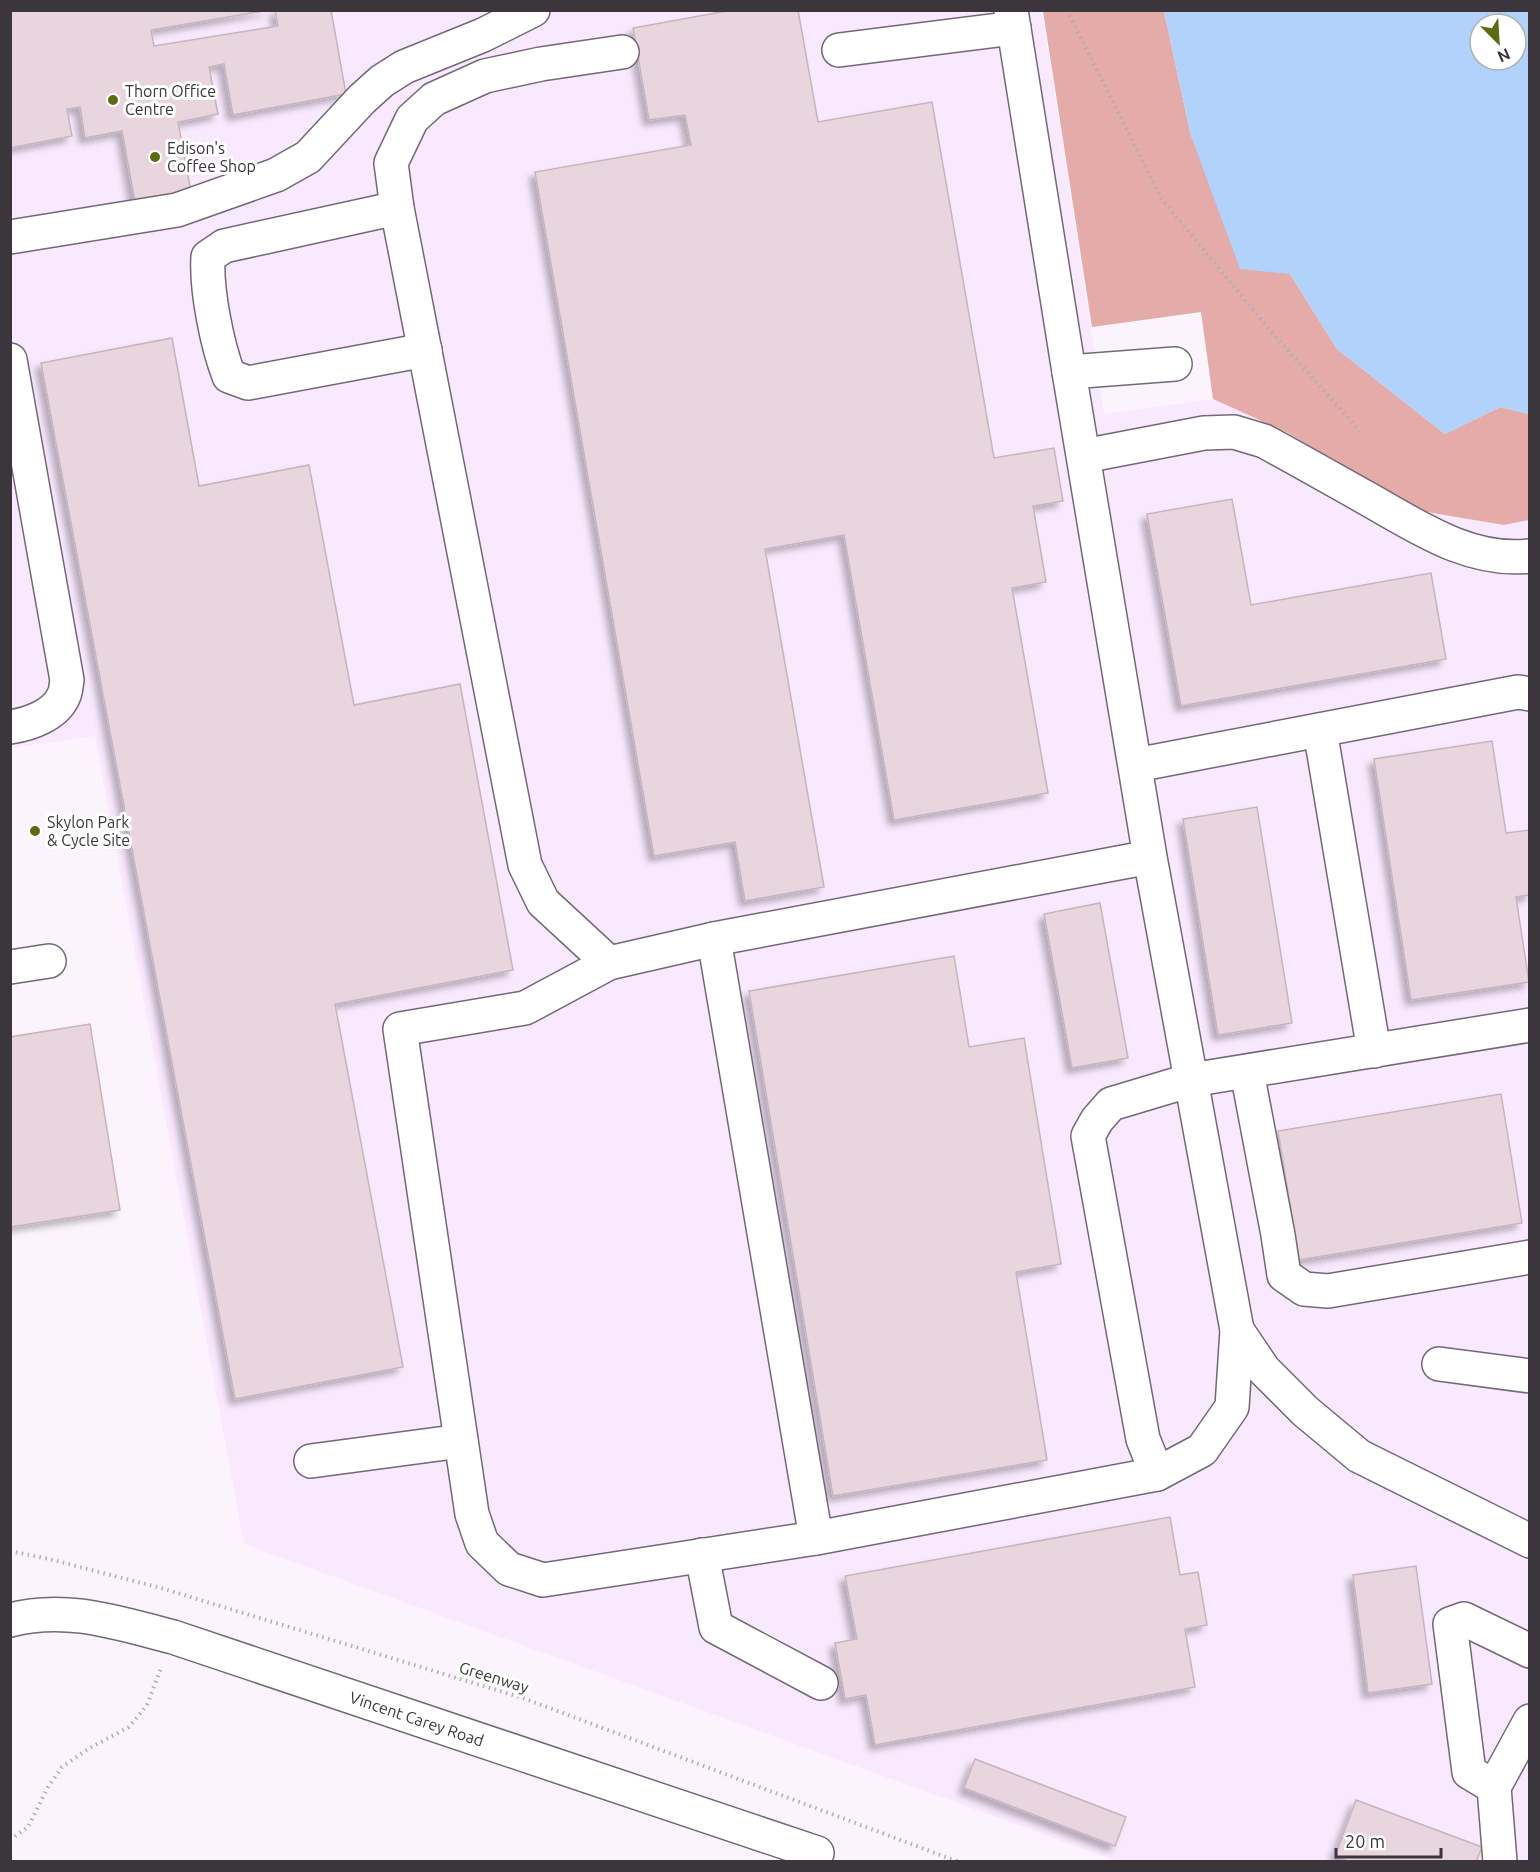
<svg xmlns="http://www.w3.org/2000/svg" width="1540" height="1872" font-family="Ubuntu,sans-serif">
<style>
.built{fill:#f9e9fe;fill-rule:evenodd}
.forest{fill:#e4aba8}
.water{fill:#b1d2fb;fill-rule:evenodd}
.building{fill:#e8d5dd;stroke:#c6b4bc;stroke-width:1.5;filter:url(#shadow)}
.lines{fill:none;stroke-linecap:round;stroke-linejoin:round}
.minor-casing{stroke:#736876;stroke-width:36}
.path{stroke:#b2acb4;stroke-width:4;stroke-dasharray:1.5 4.5;stroke-linecap:butt}
.minor{stroke:#fff;stroke-width:33}
.poi-dot{fill:#5d6a12;stroke:#fff;stroke-width:2}
.labels{text-anchor:middle;dominant-baseline:central;stroke-width:6;stroke-linejoin:round;paint-order:stroke}
.poi-label{font-size:16px;fill:#3a363c;stroke:#fff;text-anchor:start}
.street-label{font-size:16px;fill:#3a363c;stroke:#fff}
</style>
<defs>
<filter id="shadow"><feDropShadow dx="-5.5" dy="5.5" stdDeviation="3" flood-color="#0004"/></filter>
</defs>
<rect width="100%" height="100%" fill="#fbf4fd"/>
<path class="built" d="M10 11H732L633 28 649 120 685 115 691 145 535 172 654 855 735 842 745 900 824 887 765 549 844 535 894 819 1048 793 1012 588 1033 506 1063 500 1054 448 994 458 932 102 818 122 798 11H1042L1104 414 1213 399 1288 433 1504 525 1529 520V1861H1117L244 1544 95 736 11 748ZM172 338 199 486 309 465 354 705 460 685 513 970 335 1004 403 1366 235 1399 41 363ZM1170 1517 1180 1575 1198 1573 1207 1625 1185 1629 1195 1686 875 1745 866 1695 845 1699 835 1644 857 1639 846 1576Z"/>
<polygon class="forest" points="1043,11 1164,11 1191,136 1290,274 1337,349 1445,434 1500,407 1529,414 1529,520 1504,525 1415,510 1288,433 1213,399 1201,312 1092,327"/>
<path class="water" d="M1164 11H1529V414L1500 407 1445 434 1337 349 1290 274 1240 269 1191 136ZM1480 24H1516V60H1480Z"/>
<g class="building">
<polygon points="10,10 269,10 151,30 154,46 278,26 275,10 331,10 346,94 233,115 224,64 209,67 218,114 178,122 191,192 135,202 122,131 85,138 80,107 67,109 72,136 10,148"/>
<polygon points="732,10 798,10 818,122 932,102 994,458 1054,448 1063,501 1033,506 1046,582 1012,588 1048,793 894,820 844,535 765,549 824,887 745,901 735,842 654,856 535,172 691,145 685,115 649,120 633,28"/>
<polygon points="172,338 199,486 309,465 354,705 460,684 513,970 335,1004 403,1367 235,1399 41,363"/>
<polygon points="1232,499 1251,605 1431,573 1446,659 1181,706 1147,514"/>
<polygon points="1492,741 1506,833 1530,830 1530,895 1516,897 1529,982 1411,1000 1374,759"/>
<polygon points="1257,807 1292,1023 1218,1035 1183,819"/>
<polygon points="1100,903 1128,1058 1072,1068 1044,914"/>
<polygon points="954,956 969,1047 1024,1038 1061,1264 1016,1272 1047,1460 833,1496 749,991"/>
<polygon points="90,1024 120,1210 10,1227 10,1037"/>
<polygon points="1501,1094 1522,1223 1299,1260 1278,1131"/>
<polygon points="1170,1517 1180,1575 1198,1572 1207,1625 1185,1629 1195,1687 875,1745 866,1695 845,1699 835,1643 857,1639 845,1576"/>
<polygon points="1416,1566 1432,1684 1368,1693 1353,1575"/>
<polygon points="975,1759 1126,1817 1115,1846 964,1788"/>
<polygon points="1356,1800 1482,1847 1476,1862 1350,1862 1335,1856"/>
</g>
<g class="lines">
<g class="minor-casing">
<g id="minor">
<polyline points="1011,10 1069,372 1150,857 1237,1330 1232,1407 1202,1450 1157,1474 816,1538 543,1580 509,1569 482,1543 472,1514 400,1029 525,1008 609,963 714,939 1150,857"/>
<polyline points="839,50 1014,28"/>
<path d="M397 208 224 246 208 257C206 290 217 345 229 376L248 383 425 350"/>
<polyline points="10,237 177,210 276,175 308,157 362,99 382,81 404,67 483,35 533,10"/>
<path d="M10 360 67 680C66 685 66 691 64 695 56 715 30 724 10 727"/>
<polyline points="1069,372 1175,364"/>
<path d="M1084 456 1204 433 1234 432 1264 441C1299 460 1334 480 1368 499 1418 527 1470 563 1530 556"/>
<polyline points="1320,730 1374,1051"/>
<polyline points="1136,765 1518,692 1530,694"/>
<polyline points="714,939 816,1538"/>
<polyline points="609,963 543,902 525,865 397,208 391,163 412,119 434,99 485,76 541,64 622,52"/>
<polyline points="10,967 49,961"/>
<polyline points="1247,1072 1278,1235 1284,1275 1304,1289 1328,1291 1530,1257"/>
<polyline points="1237,1330 1264,1370 1305,1411 1359,1456 1530,1541"/>
<polyline points="1439,1364 1530,1376"/>
<polyline points="311,1461 461,1441"/>
<polyline points="1157,1474 1143,1439 1092,1158 1088,1136 1097,1120 1111,1104 1191,1080 1530,1025"/>
<polyline points="702,1555 716,1627 821,1683"/>
<path id="s1" d="M10 1620C67 1605 118 1623 173 1637L817 1853"/>
<polyline points="1494,1787 1530,1721"/>
<polyline points="1500,1862 1494,1787 1469,1772 1450,1624 1464,1619 1530,1651"/>
</g>
</g>
<g class="path">
<polyline points="1067,10 1161,198 1268,328 1360,431"/>
<polyline points="10,1551 49,1559 161,1588 523,1698 959,1862"/>
<polyline points="10,1840 28,1827 48,1787 62,1767 88,1749 129,1727 147,1705 161,1668"/>
</g>
<use href="#minor" class="minor"/>
</g>
<g class="poi-dot">
<circle cx="113" cy="100" r="6"/>
<circle cx="155" cy="157" r="6"/>
<circle cx="35" cy="831" r="6"/>
</g>
<g class="labels">
<g class="poi-label">
<text x="125" y="91">Thorn Office<tspan x="125" dy="18">Centre</tspan></text>
<text x="167" y="148">Edison's<tspan x="167" dy="18">Coffee Shop</tspan></text>
<text x="47" y="822">Skylon Park<tspan x="47" dy="18">&amp; Cycle Site</tspan></text>
</g>
<g class="street-label">
<text transform="translate(494 1677) rotate(17)">Greenway</text>
<text stroke="none"><textPath href="#s1" startOffset="423">Vincent Carey Road</textPath></text>
</g>
</g>
<rect width="1540" height="1872" fill="none" stroke="#3a363c" stroke-width="24"/>
<g transform="translate(1498 42) rotate(156)"><circle r="28" fill="#ffffff" stroke="#b0afb1" stroke-width="1.5"/>
<path d="M0-4.5L10 22L0 15L-10 22Z" fill="#5d6a12"/>
<text y="-9" font-size="16" font-weight="bold" text-anchor="middle" fill="#3a363c">N</text>
</g>
<path d="M1336 1848v9h105v-9" fill="none" stroke="#3a363c" stroke-width="3"/>
<text x="1345" y="1848" font-size="18" fill="#3a363c" stroke="#ffffff" stroke-width="4.5" paint-order="stroke">20 m</text>
</svg>
